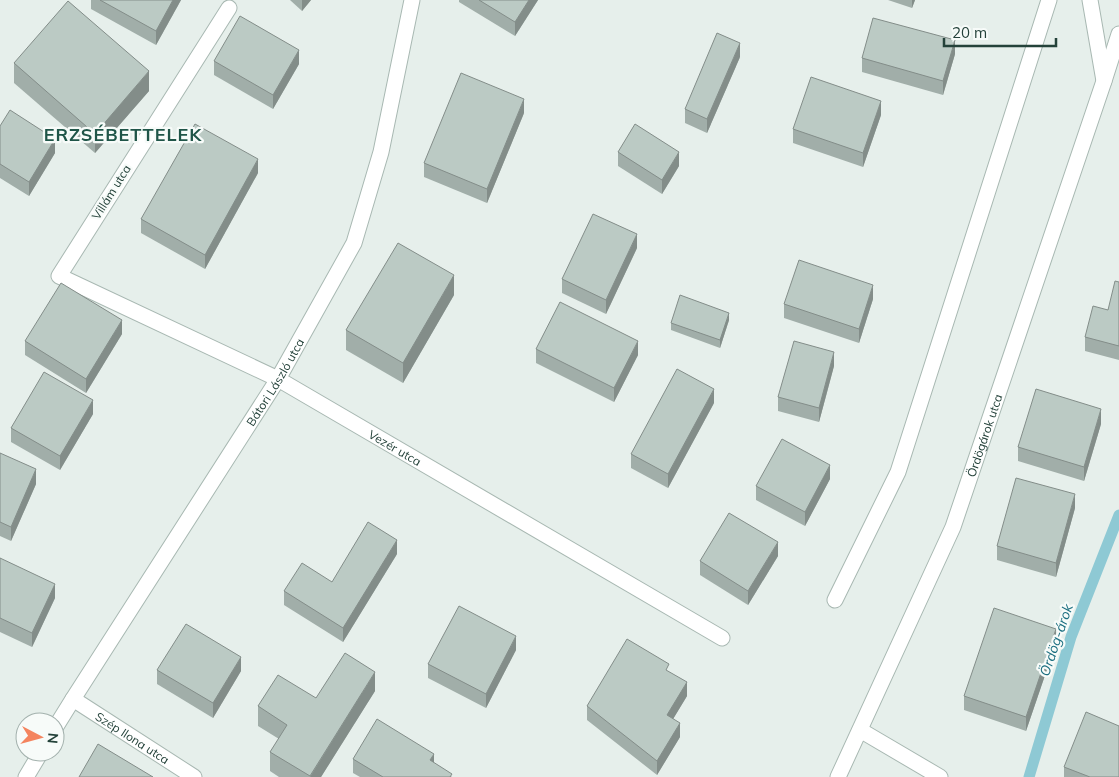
<svg xmlns="http://www.w3.org/2000/svg" width="1119" height="777" font-family="Mulish,sans-serif">
<style>
.lines{fill:none;stroke-linecap:round;stroke-linejoin:round}
.stream{stroke:#8ec9d4;stroke-width:11}
.lane-casing{stroke:#a8b8b2;stroke-width:17}
.street-casing{stroke:#a8b8b2;stroke-width:17}
.lane{stroke:#fff;stroke-width:15}
.street{stroke:#fff;stroke-width:15}
.wall{fill:#a1aea9}
.shaded-wall{fill:#838d89}
.building{fill:#bbcac4;stroke:#838d89}
.labels{text-anchor:middle;dominant-baseline:central;stroke-width:4.5;stroke-linejoin:round;paint-order:stroke}
.street-label{font-size:12px;fill:#24423a;stroke:#f7fbf9}
.water-label{font-size:14px;font-style:italic;fill:#1c6f80;stroke:#f7fbf9}
.district-label{font-size:18px;font-weight:bold;letter-spacing:1px;fill:#1f5548;stroke:#f7fbf9}
</style>
<rect width="100%" height="100%" fill="#e6efeb"/>
<g class="lines">
<polyline class="stream" points="1029,777 1071,637 1119,515"/>
<g class="lane-casing">
<g id="lane">
<polyline points="1090,0 1104,81"/>
<polyline points="835,600 898,472 1049,0"/>
</g>
</g>
<g class="street-casing">
<g id="street">
<path id="s1" d="M229 8 59 276 278 379 722 638"/>
<path id="s2" d="M73 699 194 777"/>
<path id="s3" d="M55 728 73 699 278 379 354 243 381 152 412 0"/>
<polyline points="860,730 940,777"/>
<polyline points="26,777 41,752"/>
<path id="s4" d="M838 777 953 527 1104 81 1119 34"/>
</g>
</g>
<use href="#lane" class="lane"/>
<use href="#street" class="street"/>
</g>
<g class="wall">
<polygon points="91,0 181,0 156,45 91,9"/>
<polygon points="290,0 311,0 302,11"/>
<polygon points="459,0 538,0 515,36 459,2"/>
<polygon points="888,0 915,0 912,8"/>
<polygon points="955,54 943,95 862,72 862,58"/>
<polygon points="740,57 707,133 685,123 685,109"/>
<polygon points="214,61 299,64 273,109 214,75"/>
<polygon points="14,63 149,91 95,153 14,83"/>
<polygon points="524,113 487,203 424,177 424,163"/>
<polygon points="881,115 863,167 793,143 793,129"/>
<polygon points="0,126 55,153 29,196 0,178"/>
<polygon points="618,152 679,166 662,194 618,166"/>
<polygon points="258,173 205,269 141,233 141,219"/>
<polygon points="637,248 606,314 562,293 562,279"/>
<polygon points="1119,282 1119,360 1085,351 1085,337 1108,310"/>
<polygon points="454,295 403,383 346,350 346,330"/>
<polygon points="873,299 859,343 784,318 784,304"/>
<polygon points="729,320 720,348 671,330 671,323"/>
<polygon points="122,334 86,393 25,355 25,341"/>
<polygon points="536,349 638,355 614,402 536,363"/>
<polygon points="834,366 819,422 778,411 778,397"/>
<polygon points="714,403 668,488 631,468 631,454"/>
<polygon points="93,414 60,470 11,442 11,428"/>
<polygon points="1101,424 1084,481 1018,461 1018,447"/>
<polygon points="0,453 36,484 11,541 0,536"/>
<polygon points="830,479 805,526 756,500 756,486"/>
<polygon points="1075,508 1056,577 997,560 997,546"/>
<polygon points="397,554 343,642 284,605 284,591 332,582"/>
<polygon points="778,556 748,605 700,575 700,561"/>
<polygon points="0,558 55,598 32,647 0,632"/>
<polygon points="1056,643 1026,731 964,710 964,696"/>
<polygon points="516,650 486,708 428,678 428,664"/>
<polygon points="157,670 241,671 213,718 157,684"/>
<polygon points="669,672 687,696 673,719 680,737 657,775 587,720 587,706"/>
<polygon points="375,691 321,777 279,777 270,771 270,752 279,739 258,726 258,706 316,698"/>
<polygon points="353,759 434,763 452,777 360,777 353,773"/>
<polygon points="1064,767 1119,777 1064,777"/>
</g>
<g class="shaded-wall">
<polygon points="173,0 181,0 156,45 156,31"/>
<polygon points="302,0 311,0 302,11"/>
<polygon points="529,0 538,0 515,36 515,22"/>
<polygon points="912,0 915,0 912,8"/>
<polygon points="955,40 955,54 943,95 943,81"/>
<polygon points="740,43 740,57 707,133 707,119"/>
<polygon points="299,50 299,64 273,109 273,95"/>
<polygon points="149,71 149,91 95,153 95,134"/>
<polygon points="524,99 524,113 487,203 487,189"/>
<polygon points="881,101 881,115 863,167 863,153"/>
<polygon points="55,139 55,153 29,196 29,182"/>
<polygon points="679,152 679,166 662,194 662,180"/>
<polygon points="258,159 258,173 205,269 205,255"/>
<polygon points="637,234 637,248 606,314 606,300"/>
<polygon points="454,275 454,295 403,383 403,363"/>
<polygon points="873,285 873,299 859,343 859,329"/>
<polygon points="729,313 729,320 720,348 720,340"/>
<polygon points="122,320 122,334 86,393 86,379"/>
<polygon points="638,341 638,355 614,402 614,388"/>
<polygon points="834,352 834,366 819,422 819,408"/>
<polygon points="714,389 714,403 668,488 668,474"/>
<polygon points="93,400 93,414 60,470 60,456"/>
<polygon points="1101,409 1101,424 1084,481 1084,467"/>
<polygon points="830,465 830,479 805,526 805,512"/>
<polygon points="36,469 36,484 11,541 11,527"/>
<polygon points="1075,494 1075,508 1056,577 1056,563"/>
<polygon points="397,540 397,554 343,642 343,628"/>
<polygon points="778,542 778,556 748,605 748,591"/>
<polygon points="55,584 55,598 32,647 32,633"/>
<polygon points="1056,629 1056,643 1026,731 1026,717"/>
<polygon points="516,636 516,650 486,708 486,694"/>
<polygon points="241,657 241,671 213,718 213,703"/>
<polygon points="375,672 375,691 321,777 310,777"/>
<polygon points="687,682 687,696 667,729 667,715"/>
<polygon points="680,723 680,737 657,775 657,761"/>
<polygon points="434,754 434,768 430,760"/>
</g>
<g class="building">
<polygon points="100,0 173,0 156,31"/>
<polygon points="479,0 529,0 515,22"/>
<polygon points="68,1 149,71 95,134 14,63"/>
<polygon points="240,16 299,50 273,95 214,61"/>
<polygon points="873,18 955,40 943,81 862,58"/>
<polygon points="717,33 740,43 707,119 685,109"/>
<polygon points="461,73 524,99 487,189 424,163"/>
<polygon points="811,77 881,101 863,153 793,129"/>
<polygon points="10,110 55,139 29,182 0,164 0,126"/>
<polygon points="195,124 258,159 205,255 141,219"/>
<polygon points="635,124 679,152 662,180 618,152"/>
<polygon points="593,214 637,234 606,300 562,279"/>
<polygon points="398,243 454,275 403,363 346,330"/>
<polygon points="799,260 873,285 859,329 784,304"/>
<polygon points="1115,281 1119,282 1119,346 1085,337 1093,306 1108,310"/>
<polygon points="61,283 122,320 86,379 25,341"/>
<polygon points="680,295 729,313 720,340 671,323"/>
<polygon points="560,302 638,341 614,388 536,349"/>
<polygon points="794,341 834,352 819,408 778,397"/>
<polygon points="677,369 714,389 668,474 631,454"/>
<polygon points="44,372 93,400 60,456 11,428"/>
<polygon points="1036,389 1101,409 1084,467 1018,447"/>
<polygon points="782,439 830,465 805,512 756,486"/>
<polygon points="0,453 36,469 11,527 0,522"/>
<polygon points="1016,478 1075,494 1056,563 997,546"/>
<polygon points="729,513 778,542 748,591 700,561"/>
<polygon points="368,522 397,540 343,628 284,591 302,563 332,582"/>
<polygon points="0,558 55,584 32,633 0,618"/>
<polygon points="459,606 516,636 486,694 428,664"/>
<polygon points="994,608 1056,629 1026,717 964,696"/>
<polygon points="186,624 241,657 213,703 157,670"/>
<polygon points="627,639 669,664 666,670 687,682 667,715 680,723 657,761 587,706"/>
<polygon points="345,653 375,672 310,776 270,752 287,725 258,706 278,675 316,698"/>
<polygon points="1086,712 1119,726 1119,777 1090,777 1064,767"/>
<polygon points="377,719 434,754 430,760 452,774 450,777 383,777 353,759"/>
<polygon points="98,744 153,777 79,777"/>
</g>
<g class="labels">
<g class="street-label">
<text transform="translate(111 192) rotate(-58)">Villám utca</text>
<text stroke="none"><textPath href="#s3" startOffset="410">Bátori László utca</textPath></text>
<text stroke="none"><textPath href="#s4" startOffset="372">Ördögárok utca</textPath></text>
<text stroke="none"><textPath href="#s1" startOffset="695">Vezér utca</textPath></text>
<text stroke="none"><textPath href="#s2" startOffset="71">Szép Ilona utca</textPath></text>
</g>
<g class="water-label">
<text transform="translate(1056 640) rotate(-71)">Ördög-árok</text>
</g>
<g class="district-label">
<text x="123" y="134">ERZSÉBETTELEK</text>
</g>
</g>
<g transform="translate(40 737) rotate(96)"><circle r="24" fill="#f7fbf9" stroke="#a3b1ad"/>
<path d="M0-4L9 19L0 12L-9 19Z" fill="#f4845f"/>
<text y="-8" font-size="14" font-weight="bold" text-anchor="middle" fill="#24423a">N</text>
</g>
<path d="M944 38v8h112v-8" fill="none" stroke="#24423a" stroke-width="2.5"/>
<text x="952" y="38" font-size="15" fill="#24423a" stroke="#f7fbf9" stroke-width="4" paint-order="stroke">20 m</text>
</svg>
